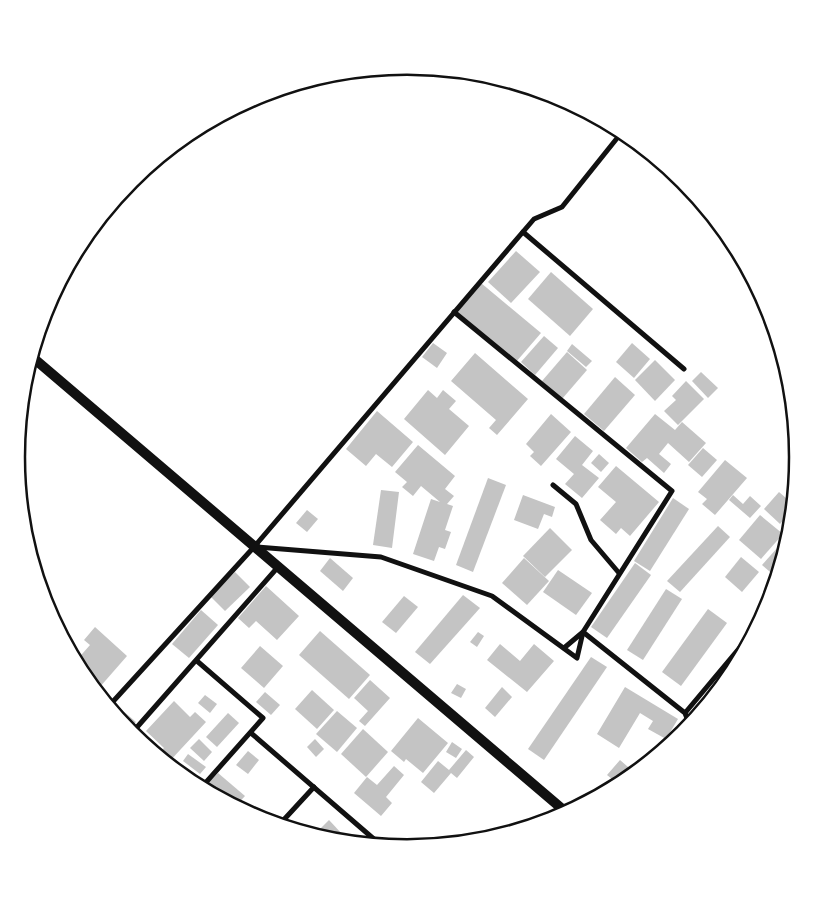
<svg xmlns="http://www.w3.org/2000/svg" width="814" height="915" font-family="'Exo 2',sans-serif">
<style>
.building{fill:#c4c4c4}
.lines{fill:none;stroke-linecap:round;stroke-linejoin:round}
.minor{stroke:#111;stroke-width:5}
.secondary{stroke:#111;stroke-width:10}
.rim{fill:none;stroke:#111;stroke-width:2.5}
</style>
<rect width="100%" height="100%" fill="#fff"/>
<g class="building">
<polygon points="516,251 540,272 511,303 488,282"/>
<polygon points="551,272 593,309 570,336 528,299"/>
<polygon points="481,283 541,333 516,362 457,312"/>
<polygon points="544,336 558,348 535,375 521,362"/>
<polygon points="433,343 447,353 437,368 422,357"/>
<polygon points="632,343 650,359 634,378 616,362"/>
<polygon points="572,344 592,361 586,367 567,351"/>
<polygon points="567,352 587,370 562,399 542,381"/>
<polygon points="475,353 528,399 497,435 489,428 496,420 451,381"/>
<polygon points="655,360 675,380 655,401 635,380"/>
<polygon points="701,372 718,388 708,398 692,381"/>
<polygon points="615,377 635,395 604,431 584,414"/>
<polygon points="686,381 704,399 678,425 664,411 676,400 672,396"/>
<polygon points="428,390 437,398 443,390 456,401 449,409 469,426 445,455 404,419"/>
<polygon points="377,411 413,442 392,467 376,454 366,466 346,449"/>
<polygon points="551,414 571,432 541,466 530,456 534,452 526,444"/>
<polygon points="655,414 675,430 682,422 706,443 689,462 668,443 659,454 671,464 664,473 647,458 642,462 626,448"/>
<polygon points="575,436 593,451 582,465 599,478 582,498 565,484 574,474 556,459"/>
<polygon points="418,445 455,476 445,489 454,496 447,504 453,506 445,530 451,532 445,549 439,547 434,561 413,554 431,499 440,502 421,486 413,496 402,487 407,482 395,472"/>
<polygon points="703,448 717,460 702,477 688,465"/>
<polygon points="599,454 609,463 601,472 591,463"/>
<polygon points="725,460 747,478 715,515 702,504 707,499 698,492"/>
<polygon points="616,466 659,502 630,536 621,528 616,534 600,520 616,502 598,487"/>
<polygon points="488,478 506,485 473,572 456,565"/>
<polygon points="381,490 399,492 392,548 373,545"/>
<polygon points="779,492 793,504 793,510 780,524 764,509"/>
<polygon points="523,495 555,507 552,517 544,514 538,529 514,520"/>
<polygon points="733,495 743,504 750,496 761,506 750,518 729,500"/>
<polygon points="673,498 689,509 650,571 634,561"/>
<polygon points="307,510 318,519 307,532 296,523"/>
<polygon points="760,515 783,534 761,559 739,540"/>
<polygon points="718,526 730,537 680,592 667,581"/>
<polygon points="550,528 572,550 545,577 523,556"/>
<polygon points="778,547 785,552 777,578 762,565"/>
<polygon points="741,557 759,572 742,592 725,577"/>
<polygon points="330,558 353,578 343,591 320,571"/>
<polygon points="524,558 549,581 527,605 502,583"/>
<polygon points="635,563 651,575 607,638 591,627"/>
<polygon points="558,570 592,593 576,615 543,592"/>
<polygon points="235,572 250,587 225,611 210,596"/>
<polygon points="266,586 299,616 277,640 256,621 249,628 238,618"/>
<polygon points="666,589 682,599 643,660 627,650"/>
<polygon points="463,595 480,608 430,664 415,652"/>
<polygon points="404,596 418,607 396,633 382,622"/>
<polygon points="708,609 727,623 681,686 662,672"/>
<polygon points="201,610 218,625 189,658 172,644"/>
<polygon points="95,627 127,656 99,688 80,671 75,662 90,645 84,640"/>
<polygon points="320,631 370,675 349,699 299,655"/>
<polygon points="478,632 484,636 477,647 470,642"/>
<polygon points="500,644 520,661 534,644 554,661 527,692 487,660"/>
<polygon points="260,646 283,666 264,688 241,668"/>
<polygon points="591,657 607,667 544,760 528,749"/>
<polygon points="733,660 738,663 732,673 726,668"/>
<polygon points="370,680 390,698 365,726 359,721 368,711 354,698"/>
<polygon points="457,684 466,689 461,698 451,693"/>
<polygon points="502,687 512,697 495,717 485,708"/>
<polygon points="625,687 678,719 666,739 648,729 653,721 640,713 619,748 597,734"/>
<polygon points="312,690 334,710 317,729 295,709"/>
<polygon points="265,692 280,705 271,715 256,702"/>
<polygon points="205,695 217,704 210,713 198,703"/>
<polygon points="174,701 190,717 195,712 206,722 168,763 157,755 164,748 146,731"/>
<polygon points="115,704 136,722 128,731 110,709"/>
<polygon points="337,711 357,728 337,752 316,734"/>
<polygon points="228,713 239,723 217,747 206,737"/>
<polygon points="418,718 448,743 423,773 406,759 404,762 391,751"/>
<polygon points="363,729 388,752 366,777 341,754"/>
<polygon points="199,739 212,752 204,761 190,748"/>
<polygon points="315,739 324,749 316,757 307,747"/>
<polygon points="452,742 462,749 456,758 446,752"/>
<polygon points="466,750 474,757 457,778 451,773 434,793 421,782 438,761 449,770"/>
<polygon points="248,751 259,760 248,774 236,765"/>
<polygon points="188,754 206,767 200,774 183,761"/>
<polygon points="620,760 635,773 615,787 618,784 607,775"/>
<polygon points="394,766 404,775 386,797 392,803 381,816 354,793 367,777 377,785"/>
<polygon points="218,773 245,796 235,807 203,789"/>
<polygon points="329,820 343,835 337,841 326,839 318,831"/>
</g>
<g class="lines">
<g class="minor">
<polyline points="523,232 684,369"/>
<polyline points="553,485 576,504 591,540 619,573"/>
<polyline points="257,547 381,557 492,596 577,658 583,632 672,491 454,312"/>
<polyline points="564,648 583,632 685,713 690,726"/>
<polyline points="197,661 263,718 201,788"/>
<polyline points="108,707 254,547 534,219 562,207 622,132"/>
<polyline points="685,713 752,633"/>
<polyline points="251,733 375,840 370,845"/>
<polyline points="131,734 278,567"/>
<polyline points="279,825 314,787"/>
</g>
<polyline class="secondary" points="31,356 567,813"/>
</g>
<path d="M0 0H814V915H0ZM25 457a382 382 0 1 1 764 0a382 382 0 1 1-764 0Z" fill="#fff" fill-rule="evenodd"/>
<path class="rim" d="M25 457a382 382 0 1 1 764 0a382 382 0 1 1-764 0Z"/>
</svg>
